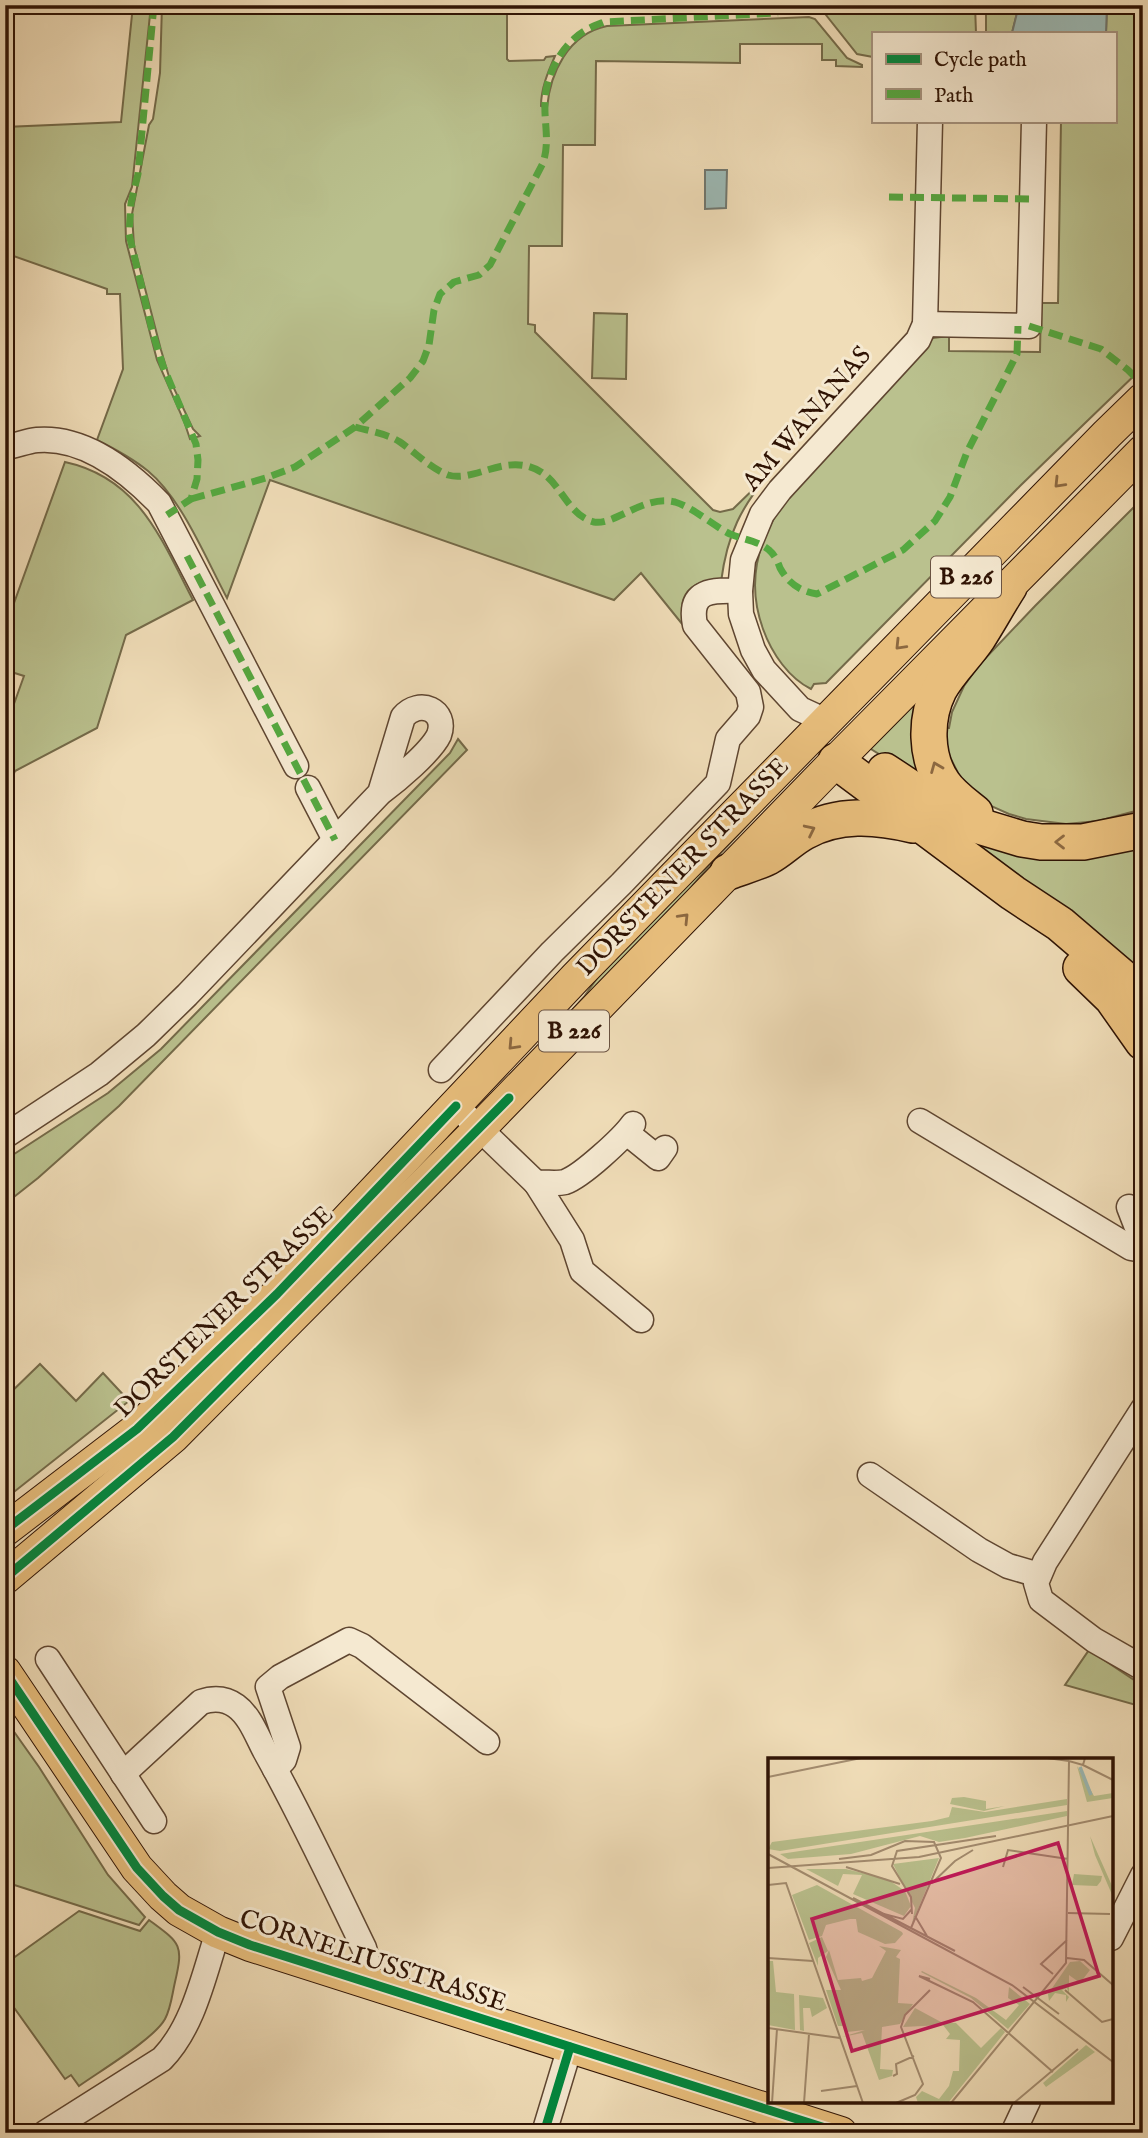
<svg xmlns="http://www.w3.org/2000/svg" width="1148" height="2138" font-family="'IM FELL English',serif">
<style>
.green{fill:#bac18e;stroke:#746a49;stroke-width:2}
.water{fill:#9cbab6;stroke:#70776f;stroke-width:2}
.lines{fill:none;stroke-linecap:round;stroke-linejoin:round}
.minor-casing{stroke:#5f4631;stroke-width:27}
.major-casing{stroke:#2f1304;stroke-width:34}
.highway-casing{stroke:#2f1304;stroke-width:38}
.minor{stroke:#f5e9d1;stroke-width:24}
.major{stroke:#e8be7c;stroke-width:32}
.highway{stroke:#e8be7c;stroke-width:35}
.quiet{stroke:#54a840;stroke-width:7;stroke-dasharray:14 7;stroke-linecap:butt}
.cycleway-casing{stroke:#f5e9d1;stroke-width:13}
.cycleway{stroke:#00873e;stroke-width:9}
.oneway{stroke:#8c6840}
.labels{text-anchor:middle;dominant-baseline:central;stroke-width:6;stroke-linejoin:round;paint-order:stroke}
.shield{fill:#f5e9d1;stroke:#6a5342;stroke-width:2}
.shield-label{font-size:24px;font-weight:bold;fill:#2f1304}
.street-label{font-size:26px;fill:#2f1304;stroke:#f5e9d1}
.inset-river{fill:none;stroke:#9cbab6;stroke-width:3.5}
.inset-road{fill:none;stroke:#a38c70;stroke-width:2}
.view{fill:#c2185b;fill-opacity:0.15;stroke:#c2185b;stroke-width:3.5}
.inset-edge{fill:none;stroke:#2f1304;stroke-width:3.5}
</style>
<rect width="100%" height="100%" fill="#f0ddb8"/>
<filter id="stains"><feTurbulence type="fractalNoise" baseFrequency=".00286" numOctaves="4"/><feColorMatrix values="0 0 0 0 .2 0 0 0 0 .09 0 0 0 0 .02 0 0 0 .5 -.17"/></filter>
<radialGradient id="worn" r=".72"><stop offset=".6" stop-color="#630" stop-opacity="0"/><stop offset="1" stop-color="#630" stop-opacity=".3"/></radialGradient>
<g class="green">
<path d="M133 5H151L132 187 125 204 126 241 157 360 184 421 190 439 200 436 193 429 170 380 161 350 134 246 132 214 149 125 153 119 160 73 162 5H507V59L509 61 544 60 546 57 555 56C548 72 541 88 541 106L547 108C550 73 568 34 607 26L809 17 815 19 847 58 862 65V67L836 66V60H822V44H740V63L596 61 595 145H563L562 246H529L528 324 535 325V332L713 510 720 512 733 509 772 471C741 506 727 535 721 582 714 582 704 582 698 584 678 593 680 614 687 630L641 573 614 600 270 480 227 598C206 559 182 499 148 471 132 458 115 449 97 440L123 369 120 294H107V289L5 253V127L121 122Z"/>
<polygon points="813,5 975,5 976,33 873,33 873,57 857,54 822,10"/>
<polygon points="986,5 1019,5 1012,33 986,33"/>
<path d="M1107 5H1143V367L1020 486 826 683 814 684 811 689C789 678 772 654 763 629 732 544 796 484 849 427 877 397 905 367 933 338L949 336V351L1040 352 1041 303H1058L1061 121H1115V33H1106Z"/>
<polygon points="594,313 627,314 626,379 592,378"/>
<path d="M65 462C139 478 161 539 193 600L126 635 97 728 15 771 5 797V729L24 676 5 670V628Z"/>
<polygon points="1143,498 1143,809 1098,821 1066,824 1026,819 1009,814 991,806 960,777 948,753 944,728 949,728 952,712 964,686 979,665 1035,606"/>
<polygon points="929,686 934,781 887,759 871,749 872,745"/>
<polygon points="458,739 467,750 119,1106 38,1178 5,1204 5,1160 108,1093 161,1049 450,753"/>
<polygon points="799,771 714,860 685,895 565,1018 584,997 604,968"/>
<polygon points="924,809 1143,842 1143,986"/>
<polygon points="40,1364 76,1401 103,1373 129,1401 5,1499 5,1398"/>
<polygon points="1089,1650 1143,1686 1143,1707 1065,1685"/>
<polygon points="5,1719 39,1767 108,1875 145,1917 139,1925 5,1882"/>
<path d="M79 1911 140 1931 149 1920C180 1943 184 1944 175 1982 172 1995 171 2008 165 2019 154 2039 100 2071 79 2086L71 2075 65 2079 5 1995V1964Z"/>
</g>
<g class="water">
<polygon points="1019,5 1107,5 1106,33 1012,33"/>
<polygon points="705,170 727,170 726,208 705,209"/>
</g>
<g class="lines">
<g class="minor-casing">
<g id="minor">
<polyline points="925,324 1029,326 1034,121"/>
<path d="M5 447C16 446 26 441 37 440 85 436 128 471 159 503L296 766"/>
<polyline points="826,721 800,709 764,670 753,650 741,614 740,591 743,560 762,514 780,490 918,340 925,324 930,121"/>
<polyline points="308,788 335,840"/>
<path d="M441 1070 552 952 621 884 718 783 728 739 748 716 751 707 748 692 695 625C688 589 713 590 740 591"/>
<polyline points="456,1106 536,1183"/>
<polyline points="920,1121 1131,1248 1143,1250"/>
<path d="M633 1124C623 1138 582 1176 565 1182 557 1184 545 1182 536 1183L572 1240 582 1271 641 1320"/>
<polyline points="627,1133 658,1158 665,1148"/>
<path d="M5 1136 99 1074 146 1035 187 995 380 793C396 781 431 752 439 735 448 710 419 698 403 717L380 793"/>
<polyline points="1129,1207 1143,1243"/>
<polyline points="1143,1409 1045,1562 1036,1583 1041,1600 1094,1640 1143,1668"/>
<polyline points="870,1475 979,1550 1008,1566 1039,1575"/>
<polyline points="48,1659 154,1821"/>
<polyline points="275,1769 284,1760 288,1747 268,1687 280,1677 349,1640 362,1646 487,1742"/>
<path d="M123 1774 201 1702C213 1698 225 1698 236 1706 250 1716 257 1736 265 1751 301 1815 332 1882 364 1948L367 1959 363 1981"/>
<polyline points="1111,1938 1143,1875"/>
<path d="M45 2133 162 2059C194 2026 204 1974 218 1932"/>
<polyline points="544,2133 570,2047"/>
<polyline points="1013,2133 1028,2101"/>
</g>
</g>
<g class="major-casing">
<g id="major">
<polyline points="5,1530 137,1429 277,1294 576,977 1107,434 1143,399"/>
<polyline points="5,1578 173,1437 479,1129 836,761 1143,451"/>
<polyline points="5,1672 137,1868 163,1896 179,1910 218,1932 250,1945 841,2133"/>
</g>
</g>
<g class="highway-casing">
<g id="highway">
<polyline points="836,761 1013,893 1060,924 1143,995"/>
<polyline points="885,771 953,816 969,823 1022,839 1041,842 1083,842 1143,830"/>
<path d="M975 813C964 804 951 795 943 783 925 757 925 718 939 690 949 671 966 656 978 638 989 621 998 604 1009 587"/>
<path d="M728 872C741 867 756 863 768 857 781 850 791 839 804 832 838 813 876 816 913 825"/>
<polyline points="1081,968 1112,998 1143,1042"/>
</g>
</g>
<use href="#minor" class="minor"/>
<use href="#major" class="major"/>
<use href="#highway" class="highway"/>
<g class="quiet">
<polyline points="154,5 138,174 131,203 129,234 153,334 163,366 196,444 198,460 197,479 191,499 167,515"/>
<polyline points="889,197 1032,199"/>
<polyline points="1029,326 1101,349 1128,370 1143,385"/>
<path d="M355 427C369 431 388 434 400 442 416 453 430 468 448 475 475 483 507 451 541 472 561 484 569 516 594 522 614 526 645 494 675 502 694 508 712 525 730 534 742 539 759 541 769 550 774 554 778 562 780 568 789 584 800 591 817 594L903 550 935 521 950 497 967 452 1017 354 1018 326"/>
<path d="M191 499 266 478 295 467 355 427 410 378 423 361 429 345 434 310 440 294 454 282 479 275 490 265 543 163C550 141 544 124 545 102 545 80 558 52 575 38 583 30 594 26 604 22L778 13"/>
<polyline points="187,556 335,840"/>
</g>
<g class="cycleway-casing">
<g id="cycleway">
<polyline points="5,1530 137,1429 277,1294 456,1106"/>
<polyline points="5,1578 173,1437 509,1098"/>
<polyline points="5,1672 137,1868 163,1896 179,1910 218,1932 250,1945 841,2133"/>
<polyline points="544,2133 570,2047"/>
</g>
</g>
<use href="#cycleway" class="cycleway"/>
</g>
<defs><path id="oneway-chevron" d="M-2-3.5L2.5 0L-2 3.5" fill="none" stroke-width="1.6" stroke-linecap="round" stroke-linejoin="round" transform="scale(1.75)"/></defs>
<g class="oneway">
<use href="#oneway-chevron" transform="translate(1059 483) rotate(134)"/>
<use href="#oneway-chevron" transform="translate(900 645) rotate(134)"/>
<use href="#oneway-chevron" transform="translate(936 767) rotate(-112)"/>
<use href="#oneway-chevron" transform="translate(810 830) rotate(-26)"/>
<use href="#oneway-chevron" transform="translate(1060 842) rotate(-180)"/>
<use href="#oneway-chevron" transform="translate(684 918) rotate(-46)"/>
<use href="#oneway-chevron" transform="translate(513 1045) rotate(133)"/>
</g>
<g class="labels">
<g class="shield">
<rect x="931" y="556.5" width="70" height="41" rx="5"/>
<rect x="539" y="1010.5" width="70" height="41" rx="5"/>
</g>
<g class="shield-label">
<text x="966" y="577">B 226</text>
<text x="574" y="1031">B 226</text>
</g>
<g class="street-label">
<text transform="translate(807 419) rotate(-49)">AM WANANAS</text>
<text transform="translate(683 867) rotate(-46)">DORSTENER STRASSE</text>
<text transform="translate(224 1312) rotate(-44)">DORSTENER STRASSE</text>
<text transform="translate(373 1961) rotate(18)">CORNELIUSSTRASSE</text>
</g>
</g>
<g transform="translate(768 1758)">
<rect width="345" height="345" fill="#f0ddb8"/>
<path d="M309 8 326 38 345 35V40L319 44ZM196 39 218 43V51L237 48 216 53 182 46 184 40ZM299 41V47L12 93 0 91 4 84 164 63 181 59 184 49 217 54ZM299 53V58L197 80 171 84 152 78 83 96 20 101 12 96ZM322 78 345 130V139L327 97ZM171 100 144 166 147 150 125 106ZM38 111H78L119 121 137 133 143 148 136 158 85 136 94 117 75 116 70 128ZM306 116 334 118 333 123 329 128 304 127ZM49 127 134 174 135 176 127 185 117 186 90 174 88 161H82L58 167 54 178 41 182 24 137ZM54 179 60 193 50 200V208L41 185ZM111 188 133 192 128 199 132 201 130 245 145 246 132 266 114 269 112 311 125 312 124 318 111 322 94 275 74 279 97 272 79 274 76 268H70L58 232H73L58 199 61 192 70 222 93 220 94 223 104 220 118 193ZM0 203H5L8 234 26 236 27 272 0 267ZM312 203 322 212 312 225 301 217V236L299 230 294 232 301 239 298 244V237L287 235 281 243 280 236 302 204ZM153 214 154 213 208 240 238 262 251 247 240 240 241 229 262 246 240 271 203 240ZM31 237 55 240 59 250 44 259 42 250H35L36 273 32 272ZM147 250 173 264 188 265 213 290 233 270 237 274 180 345H150L148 339 154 333 171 341 181 328 185 313H191L192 282 178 281 182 276 175 267 135 269ZM318 287 327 294 278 329 275 325Z" fill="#bac18e"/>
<path class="inset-river" d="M312 9 323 37"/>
<path class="inset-road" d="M279 0 301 3M315 7 345 22M0 19 93 0M0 96 244 227 345 304M71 101 103 97 137 83 166 84 173 100 143 170M78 109 132 126M235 109 240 92 300 101M0 110 151 99 345 58M164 125 187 103 205 92M0 127 18 125 95 345M85 140 187 193M300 155 342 156M116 156 135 161 144 151M144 156 143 139 124 108 129 93 228 78M147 158 159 178M0 200 45 203M299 200 316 202 345 227M285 216 273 206 299 182M162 221 151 218 205 244 285 314M255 229 291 256M297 232 334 264 345 261M0 270 72 280M125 318 129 316 128 306 146 298M53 333 89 328M4 345 9 271M36 345 41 276M128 345 147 337 155 326 133 269 137 257 162 232M183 345 298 205 301 3 315 7 317 0M246 345 310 291"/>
<path class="view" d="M290 85 331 218 84 293 44 161Z"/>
<rect width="345" height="345" class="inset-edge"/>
</g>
<rect width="1148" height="2138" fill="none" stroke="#f0ddb8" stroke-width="28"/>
<rect x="7" y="7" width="1134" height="2124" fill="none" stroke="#2f1304" stroke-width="3.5"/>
<rect x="14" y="14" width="1120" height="2110" fill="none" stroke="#2f1304" stroke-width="2"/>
<rect x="872" y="32" width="245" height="91" fill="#f5e9d1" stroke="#a6937f" stroke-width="2"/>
<rect x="886" y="54" width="35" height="10" fill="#00873e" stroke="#a6937f" stroke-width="2"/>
<text x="934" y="66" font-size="21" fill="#2f1304">Cycle path</text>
<rect x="886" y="89" width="35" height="10" fill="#54a840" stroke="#a6937f" stroke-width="2"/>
<text x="934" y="102" font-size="21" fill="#2f1304">Path</text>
<rect width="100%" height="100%" filter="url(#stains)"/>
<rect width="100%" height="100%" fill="url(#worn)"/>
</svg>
